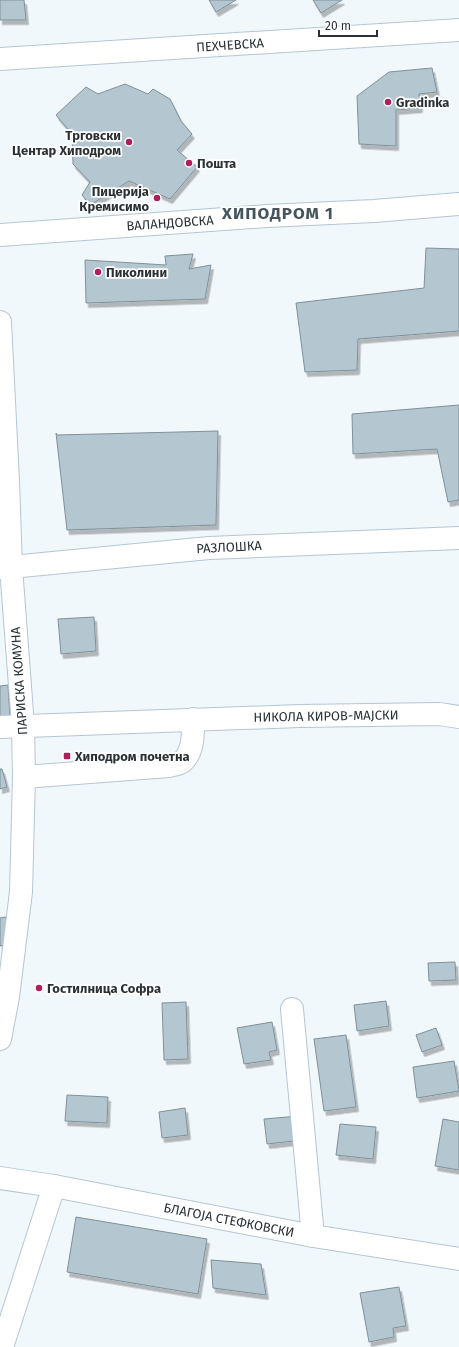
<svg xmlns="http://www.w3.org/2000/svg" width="459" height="1347" font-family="'Fira Sans',sans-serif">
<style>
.building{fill:#b4c6d0;stroke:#7f909a;filter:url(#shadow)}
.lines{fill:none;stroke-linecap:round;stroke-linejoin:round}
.minor-casing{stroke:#b5c6d1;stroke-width:24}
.major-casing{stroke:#b5c6d1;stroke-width:24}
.minor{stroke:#fff;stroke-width:22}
.major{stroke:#fff;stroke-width:22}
.poi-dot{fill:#ad205d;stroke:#fff;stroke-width:1.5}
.labels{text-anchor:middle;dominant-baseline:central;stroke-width:3.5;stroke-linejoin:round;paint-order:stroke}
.street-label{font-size:13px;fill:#2a3135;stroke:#fff}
.poi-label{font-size:13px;font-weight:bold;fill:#2a3135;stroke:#fff;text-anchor:start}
.district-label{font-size:17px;font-weight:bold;letter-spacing:1px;fill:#45545d;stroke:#fff}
</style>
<defs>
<filter id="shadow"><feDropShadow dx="2.5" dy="4.5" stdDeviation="0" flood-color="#0004"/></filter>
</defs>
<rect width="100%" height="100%" fill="#f1f8fc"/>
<g class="building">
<polygon points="0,0 24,0 26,20 0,20"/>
<polygon points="209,0 236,0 216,12"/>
<polygon points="313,0 342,0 321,13"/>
<polygon points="432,68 437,92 419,94 420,108 396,110 396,146 359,144 357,96 389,72"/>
<polygon points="125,84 148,94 153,89 170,99 181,121 192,134 177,150 197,167 170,199 129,181 90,205 82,195 90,182 73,164 72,134 56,115 86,87 98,94"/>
<polygon points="426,248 459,249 459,331 358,339 357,370 305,372 296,303 424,288"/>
<polygon points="193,254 189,269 211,265 205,299 86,303 85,260 166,265 165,256"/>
<polygon points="459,405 459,500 448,502 437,449 353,454 352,414"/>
<polygon points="218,431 216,525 67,530 56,433 57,435"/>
<polygon points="94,617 96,651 61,654 58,619"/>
<polygon points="8,685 10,717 0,718 0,686"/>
<polygon points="0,769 2,769 7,787 0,789"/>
<polygon points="6,917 11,944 0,946 0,918"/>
<polygon points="455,962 456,980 429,981 428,963"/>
<polygon points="386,1001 389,1026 357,1031 354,1005"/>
<polygon points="186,1002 188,1059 164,1060 162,1003"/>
<polygon points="272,1022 277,1050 269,1052 271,1060 244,1064 237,1028"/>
<polygon points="436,1028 442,1045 422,1052 416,1035"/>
<polygon points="346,1035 356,1107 324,1111 314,1039"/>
<polygon points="454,1061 459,1091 417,1098 413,1067"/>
<polygon points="67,1095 108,1097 107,1123 65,1121"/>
<polygon points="185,1108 188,1135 162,1138 159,1112"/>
<polygon points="299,1116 302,1140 267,1144 264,1119"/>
<polygon points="443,1119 459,1122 459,1170 435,1166"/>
<polygon points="340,1124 376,1127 373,1159 336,1155"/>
<polygon points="76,1217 207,1239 198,1294 67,1272"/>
<polygon points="211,1260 261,1264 266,1295 213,1288"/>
<polygon points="399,1287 406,1326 393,1328 394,1337 369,1342 360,1293"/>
</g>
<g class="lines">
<g class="minor-casing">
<g id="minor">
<polyline points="0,59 459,30"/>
<polyline points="0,235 267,216 374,211 459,204"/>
<polyline points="0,322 8,481 11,567 23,726 24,777 21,892 8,997 0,1039"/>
<polyline points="0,568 209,548 459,538"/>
<polyline points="0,727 299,716 439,714 459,717"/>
<path d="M24 777 169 766C173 765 179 764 182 762 194 752 193 733 193 719"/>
<polyline points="292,1009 313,1236"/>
<polyline points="2,1347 54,1186"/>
</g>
</g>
<g class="major-casing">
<polyline id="major" points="0,1178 54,1186 313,1236 459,1259"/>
</g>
<use href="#minor" class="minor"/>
<use href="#major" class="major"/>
</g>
<g class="poi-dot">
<circle cx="388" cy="102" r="4"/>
<circle cx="129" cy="142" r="4"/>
<circle cx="189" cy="163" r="4"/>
<circle cx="157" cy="198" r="4"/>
<circle cx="98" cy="272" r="4"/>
<rect x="63" y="752" width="8" height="8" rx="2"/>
<circle cx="39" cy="988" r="4"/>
</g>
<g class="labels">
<g class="street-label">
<text transform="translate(230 45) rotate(-4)">ПЕХЧЕВСКА</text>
<text transform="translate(170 223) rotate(-4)">ВАЛАНДОВСКА</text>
<text transform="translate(229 547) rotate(-3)">РАЗЛОШКА</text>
<text transform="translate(19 681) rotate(-94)">ПАРИСКА КОМУНА</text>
<text transform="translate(326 716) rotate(-1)">НИКОЛА КИРОВ-МАЈСКИ</text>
<text transform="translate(229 1220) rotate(11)">БЛАГОЈА СТЕФКОВСКИ</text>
</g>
<g class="poi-label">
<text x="396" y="102">Gradinka</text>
<text x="121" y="135" text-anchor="end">Трговски<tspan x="121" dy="15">Центар Хиподром</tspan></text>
<text x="197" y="163">Пошта</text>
<text x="149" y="191" text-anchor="end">Пицерија<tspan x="149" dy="15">Кремисимо</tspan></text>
<text x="106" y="272">Пиколини</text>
<text x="75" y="756">Хиподром почетна</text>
<text x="47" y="988">Гостилница Софра</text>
</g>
<g class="district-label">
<text x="278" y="213">ХИПОДРОМ 1</text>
</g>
</g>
<path d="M319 30v6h58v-6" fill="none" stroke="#2a3135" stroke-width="2"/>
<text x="325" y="30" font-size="12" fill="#2a3135" stroke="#ffffff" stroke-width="3" paint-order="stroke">20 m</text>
</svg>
